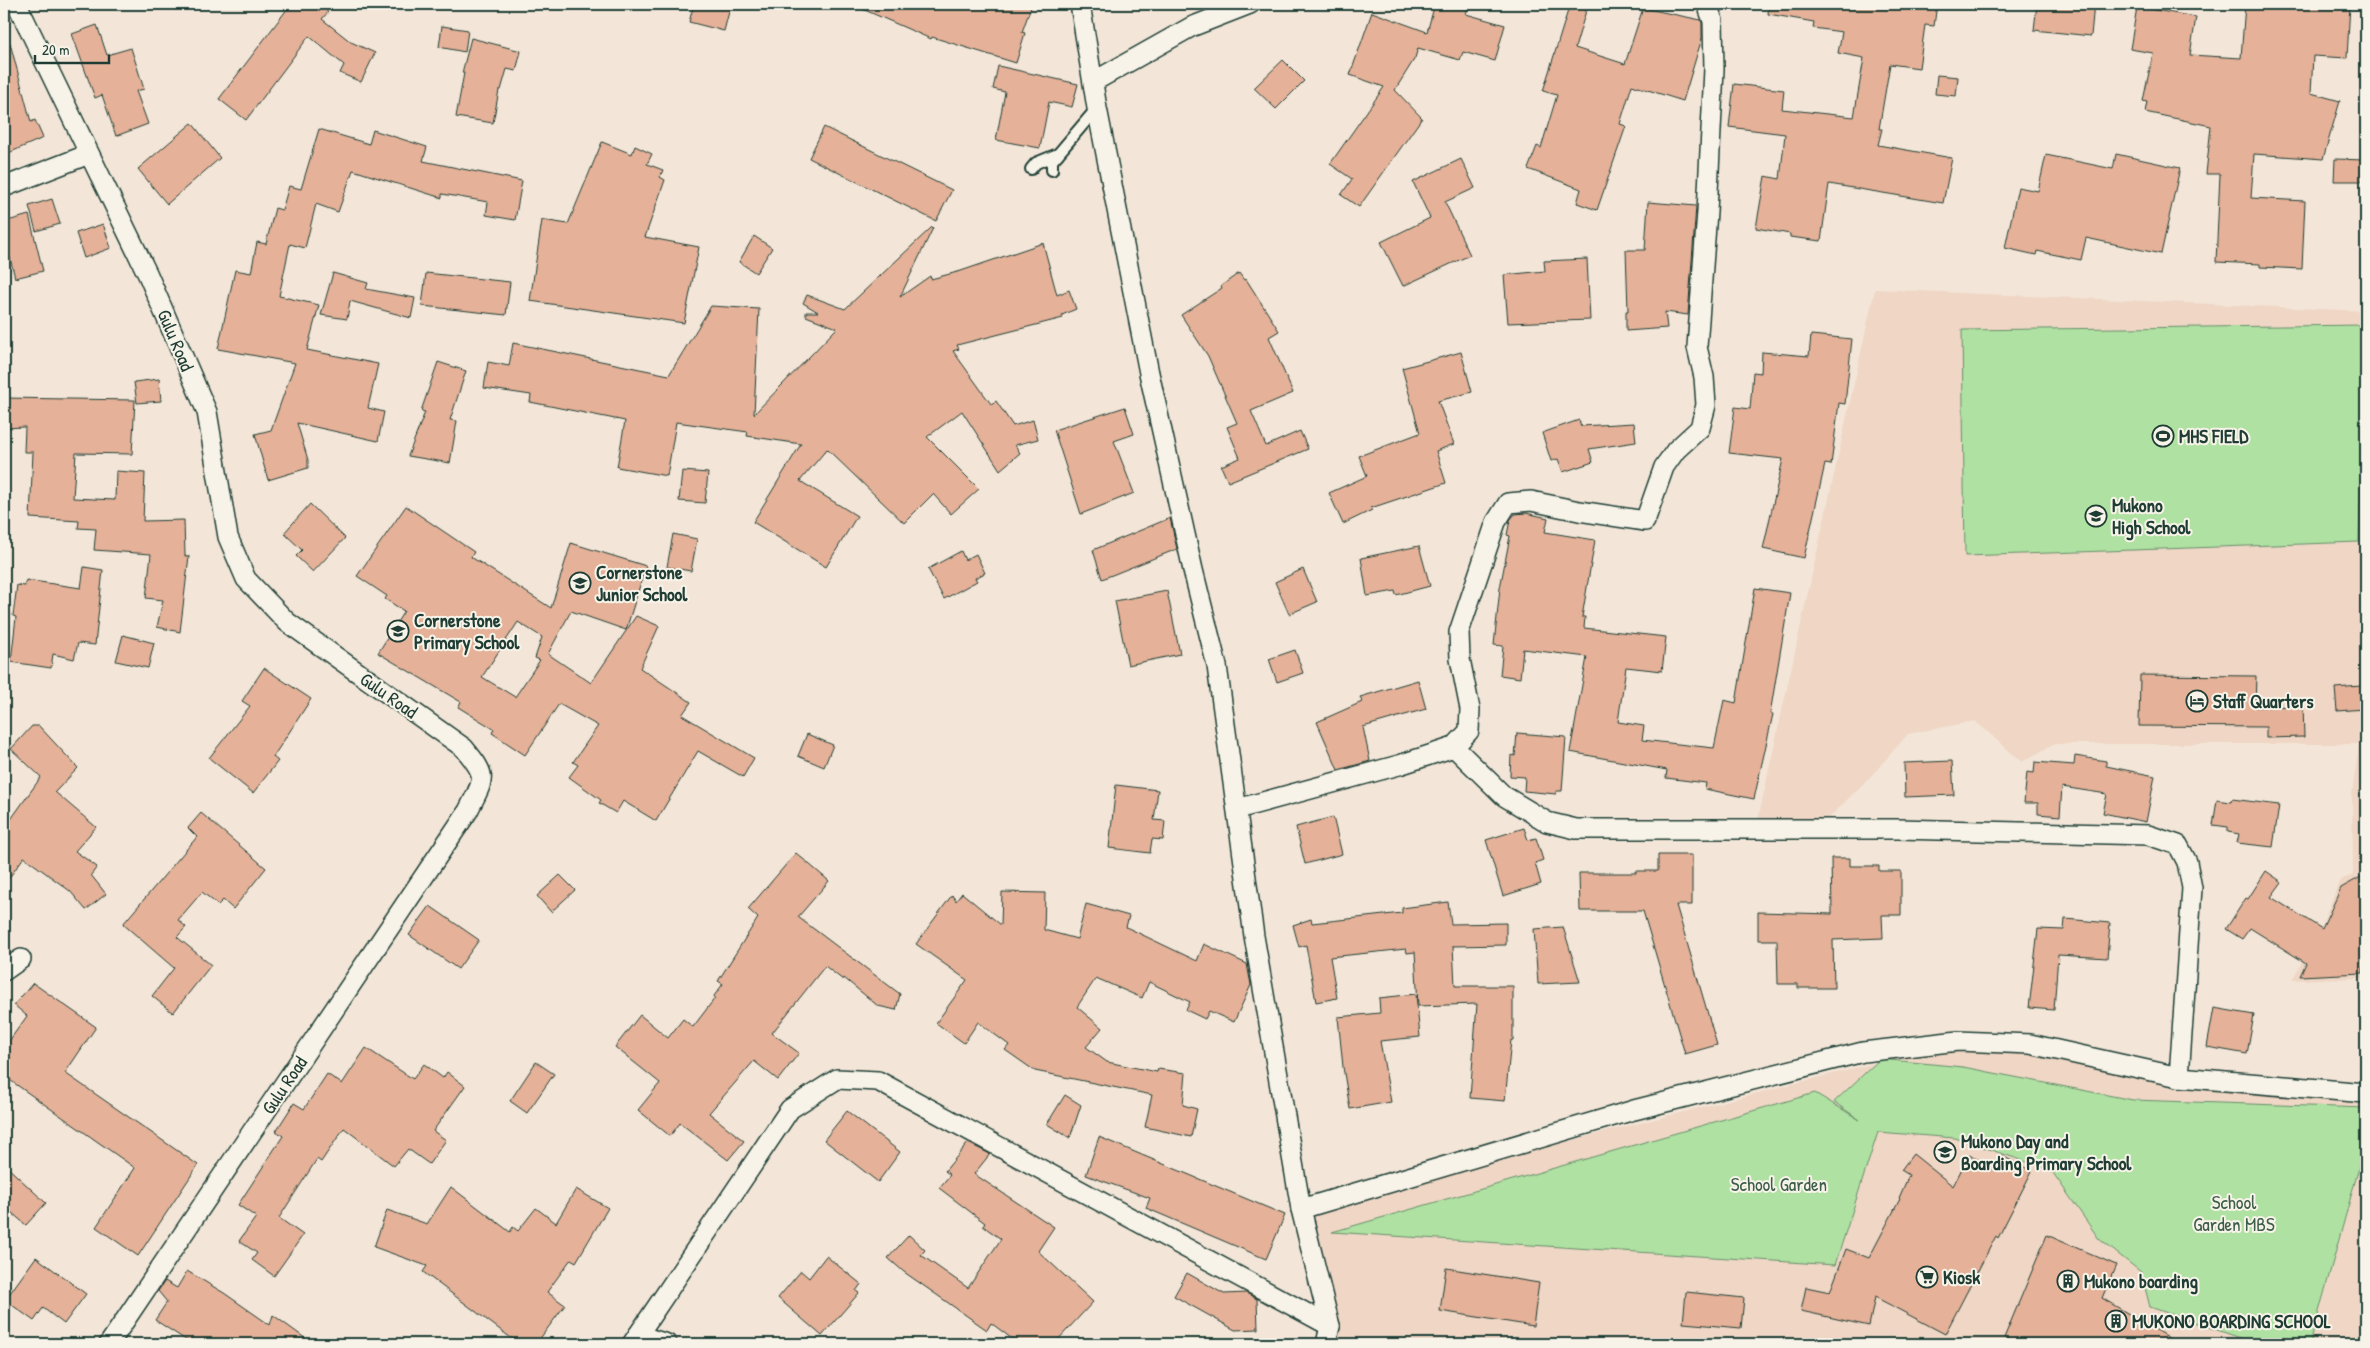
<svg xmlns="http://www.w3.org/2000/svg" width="2370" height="1348" font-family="'Patrick Hand',sans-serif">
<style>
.built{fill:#efd6c5}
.green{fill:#afe1a2;stroke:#678f6b}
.building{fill:#e5b198;stroke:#1f3d34;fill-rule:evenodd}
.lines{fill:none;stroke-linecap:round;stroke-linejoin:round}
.lane-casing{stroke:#1f3d34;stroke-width:14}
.street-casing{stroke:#1f3d34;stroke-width:22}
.lane{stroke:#f7f3e8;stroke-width:10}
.street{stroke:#f7f3e8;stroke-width:19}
.labels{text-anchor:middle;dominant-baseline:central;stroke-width:4;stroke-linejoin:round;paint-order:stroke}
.street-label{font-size:19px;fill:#1f3d34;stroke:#f7f3e8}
.poi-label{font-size:19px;font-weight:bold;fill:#1f3d34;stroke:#f7f3e8;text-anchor:start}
.park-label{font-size:19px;fill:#3c5e4a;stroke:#f7f3e8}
</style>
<rect width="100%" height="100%" fill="#f3e6d8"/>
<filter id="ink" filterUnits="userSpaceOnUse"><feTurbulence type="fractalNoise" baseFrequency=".02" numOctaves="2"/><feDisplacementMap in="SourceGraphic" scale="10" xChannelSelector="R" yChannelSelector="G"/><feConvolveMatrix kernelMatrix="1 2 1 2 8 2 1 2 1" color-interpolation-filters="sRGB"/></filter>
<g filter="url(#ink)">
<g class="built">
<polygon points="1875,289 2366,311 2366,1038 2363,978 2292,980 2319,932 2340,880 2353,875 2352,795 2359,744 2054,744 2022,762 1975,721 1908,734 1873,774 1822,825 1755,833"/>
<polygon points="1958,1042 2366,1094 2366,1285 2359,1344 1327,1344 1294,1211"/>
</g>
<g class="green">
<polygon points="2365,325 2359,542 1965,556 1962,330"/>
<polygon points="1880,1059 1963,1067 2133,1100 2366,1108 2366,1142 2310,1344 2258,1344 2150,1307 2141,1272 2099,1239 2051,1170 1955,1138 1878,1132 1835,1265 1332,1232 1815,1093 1860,1120 1834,1102"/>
</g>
<g class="building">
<polygon points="291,4 317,4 328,12 322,19 351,42 375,53 361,82 340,73 344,65 309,36 246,120 219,99"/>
<polygon points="694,4 731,4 724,31 689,22"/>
<polygon points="851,4 1032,4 1022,32 1025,33 1016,63 932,37 931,39"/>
<polygon points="1435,4 1469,4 1466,14 1505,25 1495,61 1463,52 1460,60 1418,48 1415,58 1395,90 1422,118 1359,207 1341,195 1352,179 1330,164 1384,87 1350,75 1372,12 1427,32"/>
<polygon points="1570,4 1588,4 1575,48 1625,64 1643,8 1701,20 1702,23 1702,38 1683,101 1632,85 1620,124 1626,126 1597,210 1577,203 1581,189 1528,169 1537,146 1541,148 1557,95 1543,91"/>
<polygon points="1769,4 1937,4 1934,26 1925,25 1919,68 1890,64 1879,129 1882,129 1878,145 1952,158 1943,203 1829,184 1821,241 1790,237 1790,234 1756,228 1765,176 1780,179 1785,134 1729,127 1734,84 1784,90 1782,109 1854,117 1864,58 1838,53 1842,32 1813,28 1814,22 1768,14"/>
<polygon points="2037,4 2094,4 2091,36 2034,30"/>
<polygon points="2245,4 2350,4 2347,58 2313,56 2311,93 2340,101 2323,159 2254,154 2251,198 2305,201 2302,269 2260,267 2260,264 2216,262 2220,174 2206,174 2211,126 2145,112 2147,102 2143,101 2153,53 2130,49 2137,7 2196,17 2190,55 2241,58"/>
<polygon points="97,25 107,55 131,48 144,89 136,91 148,124 116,136 102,95 95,98 72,34"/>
<polygon points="442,26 468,30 465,52 439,47"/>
<polygon points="471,38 521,51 516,71 507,69 501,90 499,90 493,123 456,117 464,73 462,73"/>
<polygon points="10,43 31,122 35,120 43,138 4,155 4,44"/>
<polygon points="1283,60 1304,81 1276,109 1254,88"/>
<polygon points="998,66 1078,84 1072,107 1049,102 1040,148 996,140 1005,92 993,89"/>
<polygon points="1937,75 1958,77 1956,96 1935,94"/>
<polygon points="192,123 220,158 167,204 138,169"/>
<polygon points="824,127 952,190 936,221 809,158"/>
<polygon points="319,129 369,144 373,130 427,147 423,161 522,181 515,220 486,215 488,202 442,194 442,198 353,170 338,212 316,204 305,248 290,244 279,296 319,305 307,350 378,364 368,408 384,412 378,441 297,423 308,460 308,468 268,480 255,434 271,430 295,363 218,349 235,270 251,273 257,242 266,244 275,208 282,210 289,186 301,189"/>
<polygon points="602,142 632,154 635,146 652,154 647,164 663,170 660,177 665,180 645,237 699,247 684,323 530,301 542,220 568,224"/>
<polygon points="2116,154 2180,168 2161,254 2086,238 2081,260 2037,251 2036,255 2005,248 2018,187 2038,191 2046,155 2113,169"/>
<polygon points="1461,159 1475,188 1445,202 1470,255 1403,286 1381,242 1430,218 1413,182"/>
<polygon points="2335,159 2366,160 2366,181 2334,181"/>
<polygon points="52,199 60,224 36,231 29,206"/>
<polygon points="1648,202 1696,206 1688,315 1665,312 1667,328 1626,331 1626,311 1628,311 1626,250 1645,250"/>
<polygon points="29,215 43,271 15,278 4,233 4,222"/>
<polygon points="103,224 111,248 84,258 76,233"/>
<polygon points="932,227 933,228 900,297 930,276 931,279 961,271 1043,243 1057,295 1069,290 1076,309 1062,315 1063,318 957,345 959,349 953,351 991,404 996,401 1013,426 1033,420 1038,439 1015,445 1020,453 1000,470 962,411 927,437 979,489 951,514 933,494 904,523 827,449 800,481 857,516 826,567 753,522 801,444 747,436 748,432 676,422 667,476 617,467 625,421 530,402 531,395 484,388 488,362 509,366 513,343 669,375 711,306 759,309 754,414 837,328 806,316 806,312 818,312 803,303 807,295 845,309"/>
<polygon points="754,236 772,248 756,273 739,262"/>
<polygon points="1587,259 1590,320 1508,323 1504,275 1545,271 1544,261"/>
<polygon points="333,273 368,283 366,289 415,298 411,318 350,301 347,319 321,315"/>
<polygon points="426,273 510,282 506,315 422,306"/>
<polygon points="1239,273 1244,280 1246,279 1279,331 1269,337 1293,393 1251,411 1266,446 1300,431 1308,449 1228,482 1221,466 1240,458 1227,427 1237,423 1208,356 1181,315 1222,288 1221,286"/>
<polygon points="1811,335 1852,339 1845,404 1839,403 1831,465 1825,464 1804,558 1763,549 1783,459 1729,453 1735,407 1750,409 1753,372 1761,373 1762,352 1809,356"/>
<polygon points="1461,352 1472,392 1438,401 1454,444 1436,451 1446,483 1371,508 1372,510 1343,524 1329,493 1367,476 1359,456 1420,433 1402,368"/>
<polygon points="438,362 466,371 450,420 457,421 450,463 408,456 425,412 421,411"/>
<polygon points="159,379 161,401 137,403 134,382"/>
<polygon points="4,398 135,400 132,454 76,453 73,498 115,500 116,471 145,473 143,521 184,520 185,556 189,556 180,632 157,627 163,600 146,598 151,554 94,550 96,529 78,528 79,521 30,518 33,452 24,452 25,427 4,428"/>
<polygon points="1125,407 1134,434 1114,441 1134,493 1081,514 1054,430"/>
<polygon points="1579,420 1581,426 1634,423 1636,442 1589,449 1593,462 1563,472 1558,459 1551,461 1542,433"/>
<polygon points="682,471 708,473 705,503 679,501"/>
<polygon points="310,504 345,538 313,572 296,556 302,550 284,533"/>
<path d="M406 506 474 552 471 557 551 608 571 543 646 566 626 630 571 611 548 654 591 683 636 616 659 626 640 668 691 702 682 715 754 758 743 777 698 751 656 821 623 801 616 813 599 803 601 800 569 777 578 765 573 762 598 726 559 704 525 755 492 733 494 729 458 707 461 702 378 653 404 611 385 599 387 596 357 576ZM518 622 542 637 535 658 540 660 515 697 482 677Z"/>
<polygon points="1526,513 1548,518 1545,532 1595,540 1582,617 1585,617 1584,628 1666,637 1662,671 1626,667 1618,722 1644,726 1642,740 1714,748 1724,700 1736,703 1755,588 1790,593 1770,714 1773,714 1754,799 1705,789 1706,783 1666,778 1667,770 1570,752 1587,657 1523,649 1520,678 1500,675 1503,646 1494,645 1500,588 1510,536 1507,535 1510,520 1515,514"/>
<polygon points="1170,518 1177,549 1102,579 1093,550"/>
<polygon points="673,534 697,539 691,571 667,567"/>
<polygon points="1419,546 1430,586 1396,595 1395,591 1367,596 1361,558"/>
<polygon points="961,551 965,560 976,554 985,573 975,578 977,581 944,599 928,569"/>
<polygon points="84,567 103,570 95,645 78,643 74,659 53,654 51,668 11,662 16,617 13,616 17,585 25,586 26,580 81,588"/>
<polygon points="1303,569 1317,602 1289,614 1275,582"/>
<polygon points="1167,591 1180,654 1128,665 1115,601"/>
<polygon points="123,635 154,643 148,668 116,661"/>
<polygon points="1295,650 1303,673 1277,682 1269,659"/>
<polygon points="264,668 311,699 273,757 278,761 253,793 209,758 250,706 242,701"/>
<polygon points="2140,675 2256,676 2255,707 2303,706 2304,737 2266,738 2266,727 2139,726"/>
<polygon points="1418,680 1426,709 1363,727 1370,761 1338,770 1317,722 1362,702 1360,697"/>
<polygon points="2361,686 2364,709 2337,711 2335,688"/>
<polygon points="32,726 39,726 78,768 55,792 96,827 75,851 97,867 91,875 106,894 86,910 70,891 24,857 4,885 4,829 41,777 11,749"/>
<polygon points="1517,733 1566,737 1562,791 1556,791 1556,794 1524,791 1525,777 1510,776 1511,755 1515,756"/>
<polygon points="807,734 833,745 824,767 798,756"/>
<polygon points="2075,756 2106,761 2106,766 2155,776 2146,822 2103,813 2107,794 2062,787 2060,816 2038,814 2038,803 2024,803 2027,772 2034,773 2035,762 2074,765"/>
<polygon points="1952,761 1954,795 1905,797 1904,763"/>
<polygon points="1116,785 1158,790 1154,820 1165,821 1163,840 1152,839 1150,853 1109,848"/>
<polygon points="2232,799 2279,805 2273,847 2237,843 2239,834 2228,832 2228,827 2213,825 2217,800 2231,802"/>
<polygon points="201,813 266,868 233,909 223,900 218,905 202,892 178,920 186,927 177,937 211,965 173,1013 152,996 174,968 123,924 197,837 188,828"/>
<polygon points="1333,817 1342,854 1305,864 1296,827"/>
<polygon points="1524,828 1528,840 1536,838 1543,860 1535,863 1541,884 1503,896 1486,840"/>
<polygon points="796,853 829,881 798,917 900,994 896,1010 878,1006 844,978 843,980 825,966 772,1033 799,1053 778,1080 754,1061 709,1113 744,1141 728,1160 680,1123 670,1136 638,1110 660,1083 615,1047 640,1015 668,1038 683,1019 693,1027 715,998 714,996 723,984 718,981 758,918 748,909"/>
<polygon points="1658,855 1692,855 1692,905 1676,905 1717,1045 1685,1054 1643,911 1580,911 1579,873 1636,873 1636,871 1658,871"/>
<polygon points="1831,858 1850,858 1850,866 1879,866 1879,871 1901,871 1901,915 1882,915 1883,938 1833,940 1834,988 1798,988 1798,984 1778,984 1777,940 1758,940 1758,912 1832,914"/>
<polygon points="2266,871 2282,882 2271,897 2322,929 2341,888 2366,874 2366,957 2364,957 2363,973 2300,976 2306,963 2250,928 2242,939 2226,929 2246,898 2248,899"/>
<polygon points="560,875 575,890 551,912 537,896"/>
<polygon points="1002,892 1045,893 1044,930 1077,939 1086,904 1129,916 1126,927 1197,961 1204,944 1247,964 1251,985 1234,1022 1209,1011 1205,1019 1186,1010 1190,1002 1149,982 1142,998 1096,978 1077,1007 1102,1028 1086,1047 1107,1062 1157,1072 1158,1069 1186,1073 1183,1105 1197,1109 1191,1137 1145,1127 1152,1095 1035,1071 1005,1050 1009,1045 978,1022 964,1043 936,1023 967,980 916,944 952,895 956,901 962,893 1001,925"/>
<polygon points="1448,902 1451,924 1506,923 1506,945 1453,946 1455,986 1513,986 1513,1040 1511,1040 1505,1101 1470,1098 1477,1004 1418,1006 1415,952 1407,953 1406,949 1330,957 1337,998 1316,1002 1306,945 1299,947 1293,925 1311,919 1312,923 1402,913 1402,908"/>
<polygon points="430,906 479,940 458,969 409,935"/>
<polygon points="2065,919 2110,923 2107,958 2058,955 2054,1010 2029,1008 2038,929 2064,930"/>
<polygon points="1563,927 1580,982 1538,984 1534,929"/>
<polygon points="33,983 96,1027 65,1073 198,1165 138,1256 96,1227 135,1168 4,1076 4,1048 27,1016 14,1005"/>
<polygon points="1416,994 1420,1037 1380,1041 1391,1102 1350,1109 1343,1067 1338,1017 1380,1013 1379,998"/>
<polygon points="2214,1008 2254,1015 2247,1054 2207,1047"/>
<polygon points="366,1048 413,1079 424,1064 443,1078 447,1072 465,1086 433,1131 446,1140 429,1164 408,1149 394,1166 344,1128 321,1162 317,1159 279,1218 303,1235 274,1276 252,1260 257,1253 239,1241 256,1217 238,1205 283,1136 276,1131 294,1103 304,1109 327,1074 342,1084"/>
<polygon points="536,1062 554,1074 527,1113 510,1101"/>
<polygon points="1065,1095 1081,1105 1070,1138 1047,1124"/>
<polygon points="847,1111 900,1152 878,1182 824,1140"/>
<polygon points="1099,1137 1285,1215 1266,1259 1146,1208 1150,1198 1086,1175"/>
<polygon points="968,1143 990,1154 974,1174 1054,1227 1038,1251 1093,1302 1054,1344 1019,1344 991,1323 987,1330 904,1272 888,1258 909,1235 925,1250 921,1255 968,1288 1001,1239 983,1226 985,1223 939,1188 950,1175 945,1171"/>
<polygon points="1913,1154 1953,1186 1969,1155 1994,1168 2000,1155 2032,1171 1998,1238 1996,1236 1945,1334 1875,1297 1869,1326 1801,1311 1806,1287 1830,1292 1846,1249 1869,1258 1900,1199 1899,1198 1909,1175 1901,1170"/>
<polygon points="4,1164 46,1203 26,1225 4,1206"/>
<polygon points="451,1187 510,1232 513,1227 518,1231 536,1208 556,1223 576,1189 608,1208 576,1262 571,1259 547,1292 565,1305 536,1344 519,1344 423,1272 427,1266 374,1247 387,1210 427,1224"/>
<polygon points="2047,1235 2116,1265 2102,1298 2179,1344 2020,1344 2004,1338"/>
<polygon points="826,1256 861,1284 856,1291 859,1293 822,1336 778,1298 801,1271 809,1278"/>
<polygon points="36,1257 86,1294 64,1324 43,1308 34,1321 5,1300"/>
<polygon points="1446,1268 1539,1283 1533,1326 1440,1311"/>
<polygon points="187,1271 224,1293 270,1325 273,1315 313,1344 192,1344 155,1320 167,1302 158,1291 165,1281 177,1288"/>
<polygon points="1187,1273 1224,1294 1246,1293 1257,1299 1258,1329 1235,1330 1174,1296"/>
<polygon points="1686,1292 1744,1298 1741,1328 1683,1323"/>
</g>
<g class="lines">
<g class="lane-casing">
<g id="lane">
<polyline points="1031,169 1036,163 1058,154 1097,108"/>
<polyline points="1052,170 1052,161 1058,154"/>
</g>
</g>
<g class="street-casing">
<g id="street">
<path d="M17 4 148 275 207 412 228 537 246 579 287 622 464 748C489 778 484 778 468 811L109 1344"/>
<polyline points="1080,4 1097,108 1149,373 1193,570 1217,666 1254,936 1301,1209 1330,1326 1326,1344"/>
<polyline points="1093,82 1191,27 1250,4"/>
<polyline points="4,187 89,154"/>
<polyline points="1454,747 1504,796 1547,822 1576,829 1898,829 2148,835 2178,845 2187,862 2192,888 2179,1077"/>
<polyline points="1237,809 1399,765 1454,747 1469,731 1470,709 1460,659 1459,632 1496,522 1508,503 1531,501 1579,511 1645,521 1664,467 1676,450 1700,428 1706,405 1704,377 1697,347 1707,212 1714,69 1713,21 1707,4"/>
<polyline points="4,971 21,959"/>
<polyline points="1301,1209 1634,1110 1863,1052 1958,1041 2030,1044 2179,1077 2366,1093"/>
<polyline points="638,1335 667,1344"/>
<polyline points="632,1344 790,1109 837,1079 878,1081 1330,1326"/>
</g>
</g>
<use href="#lane" class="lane"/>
<use href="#street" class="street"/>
</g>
</g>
<defs>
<g id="stadium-ring" transform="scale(1.125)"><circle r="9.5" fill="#f7f3e8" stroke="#1f3d34" stroke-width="1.5"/><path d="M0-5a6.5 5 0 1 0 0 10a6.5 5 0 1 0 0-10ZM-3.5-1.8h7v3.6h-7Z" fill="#1f3d34"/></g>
<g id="school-ring" transform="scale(1.125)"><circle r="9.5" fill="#f7f3e8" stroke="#1f3d34" stroke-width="1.5"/><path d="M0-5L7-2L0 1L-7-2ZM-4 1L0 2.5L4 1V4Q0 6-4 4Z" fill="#1f3d34"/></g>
<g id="hotel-ring" transform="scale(1.125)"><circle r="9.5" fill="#f7f3e8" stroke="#1f3d34" stroke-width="1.5"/><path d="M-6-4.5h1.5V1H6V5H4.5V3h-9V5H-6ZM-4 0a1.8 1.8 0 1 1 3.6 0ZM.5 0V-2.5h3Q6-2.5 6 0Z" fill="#1f3d34"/></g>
<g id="supermarket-ring" transform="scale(1.125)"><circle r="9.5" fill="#f7f3e8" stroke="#1f3d34" stroke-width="1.5"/><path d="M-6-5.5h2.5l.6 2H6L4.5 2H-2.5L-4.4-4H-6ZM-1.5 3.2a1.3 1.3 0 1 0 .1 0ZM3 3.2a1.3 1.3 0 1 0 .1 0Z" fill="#1f3d34"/></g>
<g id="building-ring" transform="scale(1.125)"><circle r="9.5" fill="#f7f3e8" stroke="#1f3d34" stroke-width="1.5"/><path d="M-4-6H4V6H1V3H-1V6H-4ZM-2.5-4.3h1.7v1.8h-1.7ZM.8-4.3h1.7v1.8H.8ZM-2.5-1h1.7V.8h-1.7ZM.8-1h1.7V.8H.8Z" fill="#1f3d34"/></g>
</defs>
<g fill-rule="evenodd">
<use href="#stadium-ring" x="2163" y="436"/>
<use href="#school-ring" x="2096" y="516"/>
<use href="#school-ring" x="580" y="583"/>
<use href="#school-ring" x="398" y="631"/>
<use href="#hotel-ring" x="2197" y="701"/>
<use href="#school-ring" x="1945" y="1152"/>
<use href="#supermarket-ring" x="1927" y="1277"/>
<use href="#building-ring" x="2068" y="1281"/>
<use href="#building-ring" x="2116" y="1321"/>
</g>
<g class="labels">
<g class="street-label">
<text transform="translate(176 340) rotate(67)">Gulu Road</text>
<text transform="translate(389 695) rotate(35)">Gulu Road</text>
<text transform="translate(284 1085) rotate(-56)">Gulu Road</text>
</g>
<g class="poi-label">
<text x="2179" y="436">MHS FIELD</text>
<text x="2112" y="505">Mukono<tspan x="2112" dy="22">High School</tspan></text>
<text x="596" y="572">Cornerstone<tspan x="596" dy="22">Junior School</tspan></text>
<text x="414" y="620">Cornerstone<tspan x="414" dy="22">Primary School</tspan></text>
<text x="2213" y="701">Staff Quarters</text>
<text x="1961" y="1141">Mukono Day and<tspan x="1961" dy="22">Boarding Primary School</tspan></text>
<text x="1943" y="1277">Kiosk</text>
<text x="2084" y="1281">Mukono boarding</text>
<text x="2132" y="1321">MUKONO BOARDING SCHOOL</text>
</g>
<g class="park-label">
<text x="1779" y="1184">School Garden</text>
<text x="2234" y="1202">School<tspan x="2234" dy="22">Garden MBS</tspan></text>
</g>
</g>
<rect width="2370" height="1348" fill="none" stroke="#f7f3e8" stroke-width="20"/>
<rect x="10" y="10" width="2350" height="1328" fill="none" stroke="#1f3d34" stroke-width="2" filter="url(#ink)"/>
<path d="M35 55v8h74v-8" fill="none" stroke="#1f3d34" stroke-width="2.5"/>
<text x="42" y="55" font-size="15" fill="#1f3d34" stroke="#f7f3e8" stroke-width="4" paint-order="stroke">20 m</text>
</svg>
